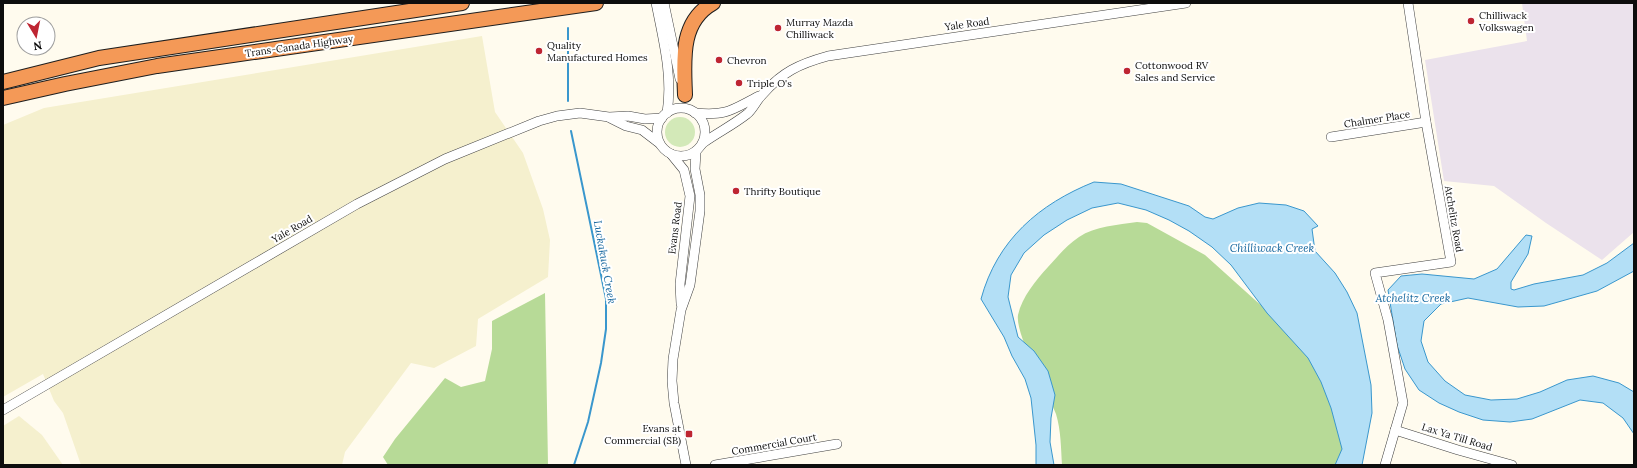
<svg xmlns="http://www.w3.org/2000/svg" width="1637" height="468" font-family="Lora,serif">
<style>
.industrial{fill:#ebe2ec}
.farmland{fill:#f5f0ce}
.green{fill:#d3e9b8}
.forest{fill:#b7da97}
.water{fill:#b3dff6;stroke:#3a97cd}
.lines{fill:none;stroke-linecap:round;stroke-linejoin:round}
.stream{stroke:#3a97cd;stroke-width:2}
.minor-casing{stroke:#404040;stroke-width:10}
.highway-casing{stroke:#1e1e1e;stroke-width:16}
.minor{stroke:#fff;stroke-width:9}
.highway{stroke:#f49957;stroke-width:14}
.poi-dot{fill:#be2532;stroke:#fff;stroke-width:1.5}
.labels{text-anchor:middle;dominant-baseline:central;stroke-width:4;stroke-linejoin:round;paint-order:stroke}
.poi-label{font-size:10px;fill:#0d0d0d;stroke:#fff;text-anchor:start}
.street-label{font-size:10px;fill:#0d0d0d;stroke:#fff}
.water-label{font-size:11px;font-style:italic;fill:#17689f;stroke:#fff}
</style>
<rect width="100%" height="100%" fill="#fffbee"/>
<polygon class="industrial" points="1522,3 1634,3 1634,232 1602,260 1546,223 1494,186 1444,181 1425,60 1527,41"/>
<g class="farmland">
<polygon points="482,36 495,112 523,153 543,209 550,240 548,277 478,319 476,346 434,368 411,363 345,452 342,465 81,465 63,413 54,401 43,374 3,397 3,125 44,108"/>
<polygon points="19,416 42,435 63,465 3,465 3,426"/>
</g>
<circle class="green" cx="680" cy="132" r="15"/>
<g class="forest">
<path d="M1137 222 1147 223 1205 255 1294 335 1348 413 1340 465H1062C1061 449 1061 430 1056 414 1048 392 1015 335 1018 315 1022 297 1036 280 1048 267 1058 256 1067 245 1079 237 1095 226 1118 225 1137 222Z"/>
<polygon points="545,293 548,465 388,465 383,457 395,439 445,378 461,387 485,381 492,349 492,321"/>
</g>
<g class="water">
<path d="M1094 182 1121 184 1189 206 1205 217 1213 219 1238 208 1259 203 1286 205 1304 211 1318 226 1312 229 1315 251 1335 273 1347 292 1357 313 1371 385 1372 413 1362 465H1335L1342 449 1331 408 1321 382 1308 358 1267 313 1231 265 1212 247 1189 231 1169 220 1146 210 1118 203 1092 208 1067 220 1044 235 1024 253 1011 275 1008 297 1018 337 1034 351 1048 371 1055 395 1051 418 1050 442 1054 465H1036V445L1031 398 1025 379 1012 356 1004 337 981 299C997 240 1039 204 1094 182Z"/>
<polygon points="1526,235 1532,236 1528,254 1511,282 1511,289 1514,290 1534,284 1583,275 1607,263 1634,243 1634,271 1597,291 1544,306 1518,307 1468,298 1441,304 1424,321 1421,341 1428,362 1445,381 1465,395 1491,400 1517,399 1540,392 1567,380 1593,376 1619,383 1634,392 1634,434 1623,418 1603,403 1580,400 1532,419 1510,422 1483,420 1459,412 1439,403 1419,390 1405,369 1397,345 1388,290 1401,276 1422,274 1474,279 1497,269"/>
</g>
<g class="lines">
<g class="stream">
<polyline points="568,28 568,101"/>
<polyline points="571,131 606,299 606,329 601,363 588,422 574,465"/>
</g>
<g class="minor-casing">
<g id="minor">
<path d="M656 3C663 39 673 76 667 113"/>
<polyline points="664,3 680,79"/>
<circle cx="681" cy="132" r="24"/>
<path d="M695 113C728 116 731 110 759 96"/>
<polyline points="610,118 626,126 642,130 659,143"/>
<polyline points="1331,137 1426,122"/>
<path d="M703 143C717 133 733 125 747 114 753 109 756 101 762 95 782 72 799 64 828 56L1186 3"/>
<polyline points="671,154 684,170 690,196 680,284 681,304"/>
<polyline points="3,410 357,204 445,159 539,121 557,116 580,113 609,117 628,116 645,119 662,118"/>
<polyline points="1395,430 1458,450 1512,465"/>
<polyline points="686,465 674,403 672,381 673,359 681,310 690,285 700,211 700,195 695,169 696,152"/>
<polyline points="715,465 837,444"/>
<polyline points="1385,465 1403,403 1388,320 1375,273 1451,262 1426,122 1408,3"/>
</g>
</g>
<g class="highway-casing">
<g id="highway">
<polyline points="3,82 99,58 462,3"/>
<path d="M685 95C684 62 679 22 713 3"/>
<polyline points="3,98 65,84 157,66 596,3"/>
</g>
</g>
<use href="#minor" class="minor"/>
<use href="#highway" class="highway"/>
</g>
<g class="poi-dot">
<circle cx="1471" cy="21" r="4"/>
<circle cx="778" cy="28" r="4"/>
<circle cx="539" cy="51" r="4"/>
<circle cx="719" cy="60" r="4"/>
<circle cx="1127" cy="71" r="4"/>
<circle cx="739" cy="83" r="4"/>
<circle cx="736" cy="191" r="4"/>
<rect x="685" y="430" width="8" height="8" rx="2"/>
</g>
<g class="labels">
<g class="poi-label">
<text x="1479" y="15">Chilliwack<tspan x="1479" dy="12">Volkswagen</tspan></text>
<text x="786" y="22">Murray Mazda<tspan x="786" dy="12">Chilliwack</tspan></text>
<text x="547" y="45">Quality<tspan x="547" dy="12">Manufactured Homes</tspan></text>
<text x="727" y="60">Chevron</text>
<text x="1135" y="65">Cottonwood RV<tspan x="1135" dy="12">Sales and Service</tspan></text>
<text x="747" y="83">Triple O's</text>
<text x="744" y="191">Thrifty Boutique</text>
<text x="681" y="428" text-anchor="end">Evans at<tspan x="681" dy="12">Commercial (SB)</tspan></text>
</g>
<g class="street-label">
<text transform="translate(967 24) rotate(-8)">Yale Road</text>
<text transform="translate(299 46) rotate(-8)">Trans-Canada Highway</text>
<text transform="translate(1377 119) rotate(-9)">Chalmer Place</text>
<text transform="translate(1454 219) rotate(80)">Atchelitz Road</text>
<text transform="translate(675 228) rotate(-83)">Evans Road</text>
<text transform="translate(292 229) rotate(-30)">Yale Road</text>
<text transform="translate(1457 437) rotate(17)">Lax Ya Till Road</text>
<text transform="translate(774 444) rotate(-10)">Commercial Court</text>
</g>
<g class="water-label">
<text x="1272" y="248">Chilliwack Creek</text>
<text transform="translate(605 262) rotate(80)">Luckakuck Creek</text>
<text x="1413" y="298">Atchelitz Creek</text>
</g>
</g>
<rect width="1637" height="468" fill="none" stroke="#0d0d0d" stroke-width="8"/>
<g transform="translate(36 36) rotate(170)"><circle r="19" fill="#ffffff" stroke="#9e9e9e"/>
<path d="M0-3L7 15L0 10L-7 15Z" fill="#be2532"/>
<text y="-6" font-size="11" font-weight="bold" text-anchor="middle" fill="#0d0d0d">N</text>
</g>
</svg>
